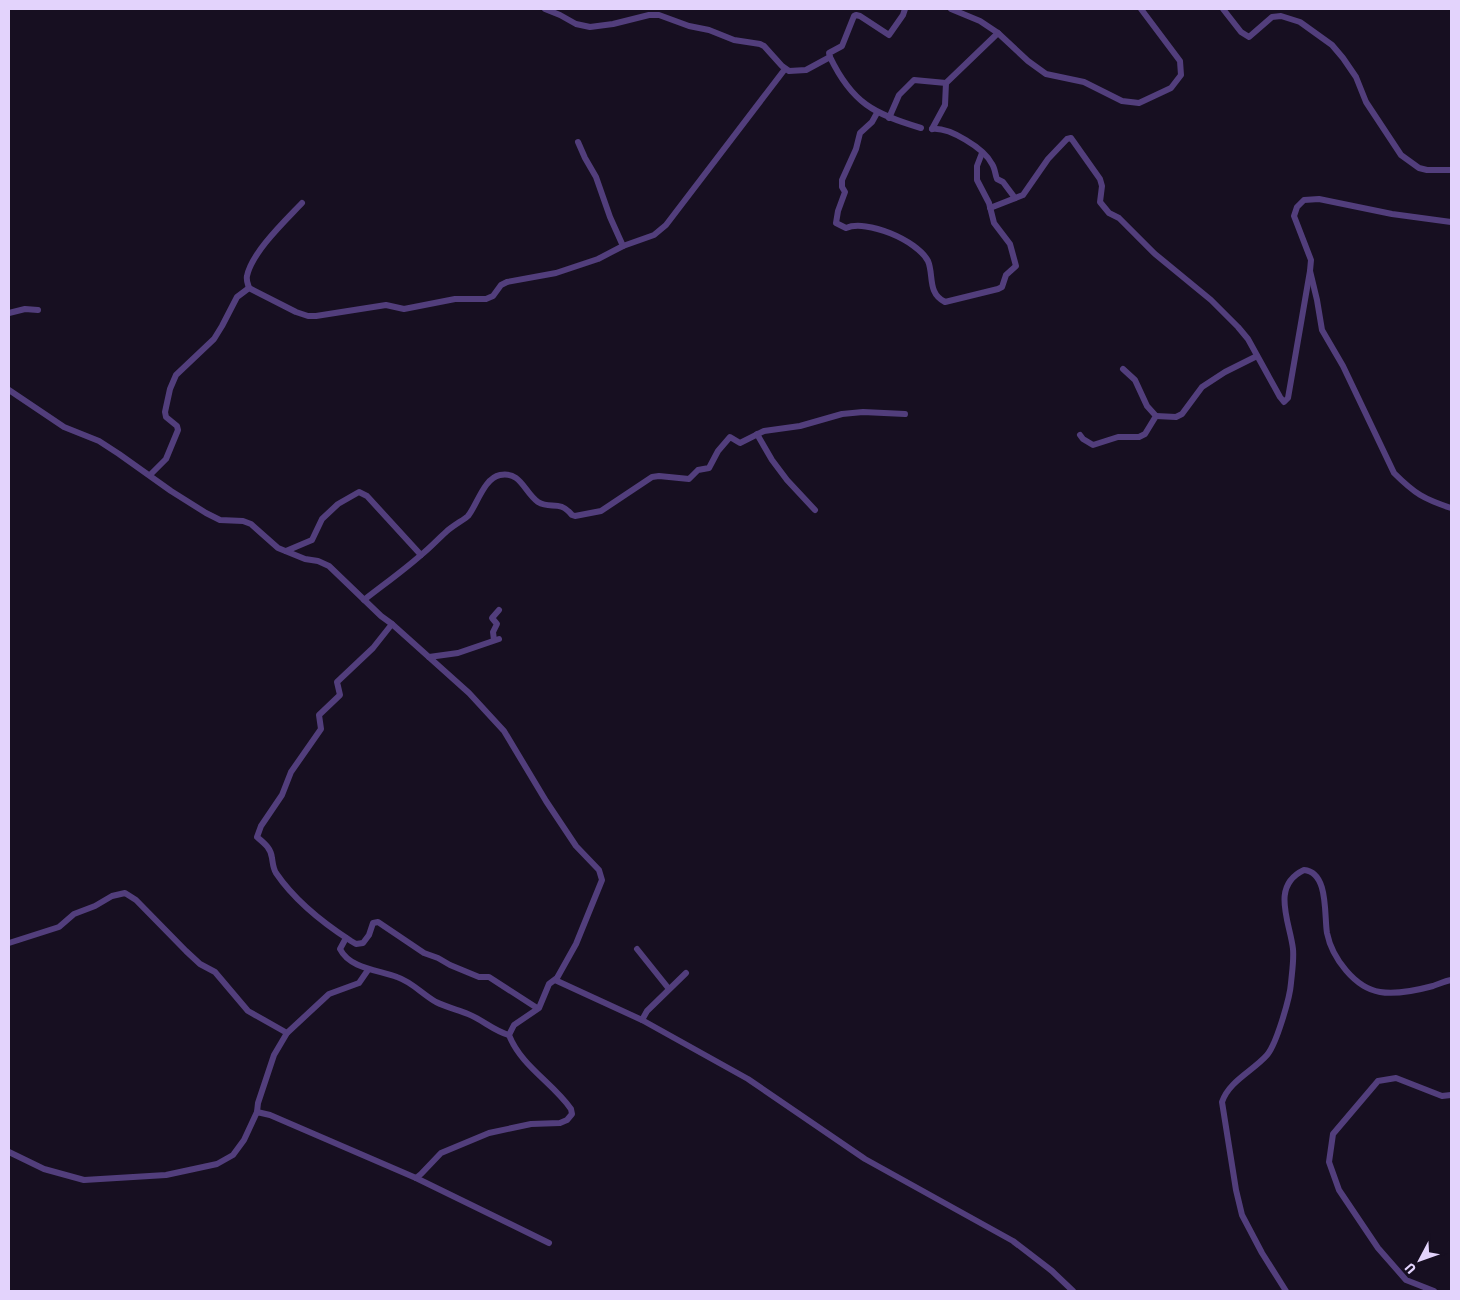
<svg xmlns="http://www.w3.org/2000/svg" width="1460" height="1300" font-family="'Asap Condensed',sans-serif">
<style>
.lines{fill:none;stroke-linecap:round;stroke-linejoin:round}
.street{stroke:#523e7c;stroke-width:6}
</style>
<rect width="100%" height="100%" fill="#170f21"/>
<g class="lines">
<g class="street">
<path d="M545 9 560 15 576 24 590 27 613 24 649 15H659L689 26 709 30 734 40 760 44 764 46 782 66 789 71 806 70 830 57C852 103 874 114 921 128"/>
<polyline points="951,9 980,21 998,33 1028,61 1046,74 1084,82 1122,101 1139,103 1171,88 1181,75 1180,61 1141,9"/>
<polyline points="1223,9 1241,32 1249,37 1272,17 1281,16 1300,22 1332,45 1343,58 1356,77 1366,102 1401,155 1419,168 1427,170 1451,170"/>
<polyline points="830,57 829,53 842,46 854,16 856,15 860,16 889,35 903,15 905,9"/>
<path d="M877 113 872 122 860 133 856 149 842 180V187L845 192 838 211 836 223 846 228C866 219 917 240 928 261 934 275 927 293 945 302L998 289 1002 287 1006 275 1016 266 1010 244 994 223 989 203 977 180V166L982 153"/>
<polyline points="889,118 899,95 914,80 946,83"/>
<polyline points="932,129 945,105 946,83 998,33"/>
<path d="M932 129C949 127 984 148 992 164 995 168 995 174 997 179L1003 182 1015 198"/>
<polyline points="578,142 585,158 596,177 610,217 623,246"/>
<polyline points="990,208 1023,195 1048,159 1067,139 1071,138 1100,179 1102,186 1100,202 1109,213 1119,218 1155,254 1211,300 1238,327 1248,339 1280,397 1284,402 1288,398 1310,271"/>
<path d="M1451 222 1392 214 1319 199 1304 200 1297 207 1294 216 1311 260 1310 271 1317 300 1322 330 1343 366 1394 473C1415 494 1424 499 1451 508"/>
<path d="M249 288C248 284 246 280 247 276 252 252 285 221 302 203"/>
<polyline points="9,313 25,309 38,310"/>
<path d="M9 390 64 427 99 441 119 454 171 491 206 513 220 520 243 521 251 524 278 548 305 559 318 561 329 566 381 616 392 624 469 693 504 731 546 801 576 846 599 870 602 880 576 944 557 978 549 984 539 1008 514 1025 509 1035C521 1066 553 1083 571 1109L572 1114 567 1120 560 1123 531 1124 489 1133 441 1153 421 1174 416 1178 270 1115 257 1112 244 1140 233 1155 217 1164 166 1175 84 1180 44 1169 9 1152"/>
<polyline points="1156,416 1176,417 1182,414 1202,387 1225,372 1257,356"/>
<polyline points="757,434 772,460 787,480 815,510"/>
<polyline points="1080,435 1083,439 1093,445 1118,437 1139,437 1145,434 1156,416 1147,406 1135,380 1123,369"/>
<polyline points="150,475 166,459 178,430 177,426 166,417 165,412 170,389 176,375 214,339 222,326 237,297 249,288 296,312 308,316 316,316 386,305 404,309 455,299 486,299 493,296 501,285 507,282 556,273 598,259 623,246 654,235 666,225 785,69"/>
<polyline points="286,551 312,540 322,519 338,504 359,492 367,496 421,555"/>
<path d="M364 600C383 585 403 571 421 555 430 548 438 539 446 532 451 527 465 519 468 516 477 505 484 478 500 475 521 471 524 492 538 502 551 510 559 499 572 515L575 516 601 511 652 477 659 476 689 479 698 470 709 468 718 451 730 437 740 443 764 431 800 426 842 414 863 412 905 414"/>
<path d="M392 624 373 648 337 682 340 695 319 715 321 729 291 772 282 795 261 826 257 837C264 843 271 848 272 858 273 864 273 868 276 873 295 901 323 923 351 941L356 944 363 943 369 935 373 923 378 922 424 953 438 958 450 965 479 977H489L537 1008"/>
<polyline points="494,640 493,632 497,624 492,618 499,610"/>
<polyline points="429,657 458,653 499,639"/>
<path d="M346 938 340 949C350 969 379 970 397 977 412 982 422 994 436 1002 446 1007 458 1010 468 1014 483 1020 494 1031 509 1035"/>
<polyline points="9,943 59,927 74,914 95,906 112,896 125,893 136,900 186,951 200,964 215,972 248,1011 287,1033"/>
<polyline points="637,949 669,989"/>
<polyline points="555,980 642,1020 748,1079 865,1159 1013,1241 1052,1271 1073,1291"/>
<polyline points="642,1020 647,1011 686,973"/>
<polyline points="257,1112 258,1103 274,1055 287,1033 329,994 359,983 368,970"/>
<polyline points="416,1178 549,1243"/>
<path d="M1286 1291 1262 1253 1242 1215 1236 1190 1222 1102C1229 1081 1253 1071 1267 1055 1276 1045 1290 998 1291 983 1292 972 1294 960 1293 949 1290 922 1270 886 1304 870 1329 872 1324 916 1327 933 1332 958 1355 988 1380 992 1397 995 1418 990 1433 986 1439 984 1445 981 1451 980"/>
<polyline points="1434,1291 1406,1280 1378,1248 1339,1190 1329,1162 1333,1134 1378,1081 1396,1078 1442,1096 1451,1095"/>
</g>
</g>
<rect width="1460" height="1300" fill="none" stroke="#e3d3fc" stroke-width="20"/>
<g transform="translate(1420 1260) rotate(229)" stroke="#170f21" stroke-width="4" paint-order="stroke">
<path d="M0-4L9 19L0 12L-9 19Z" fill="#e3d3fc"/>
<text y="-8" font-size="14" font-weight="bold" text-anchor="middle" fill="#e3d3fc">U</text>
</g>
</svg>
